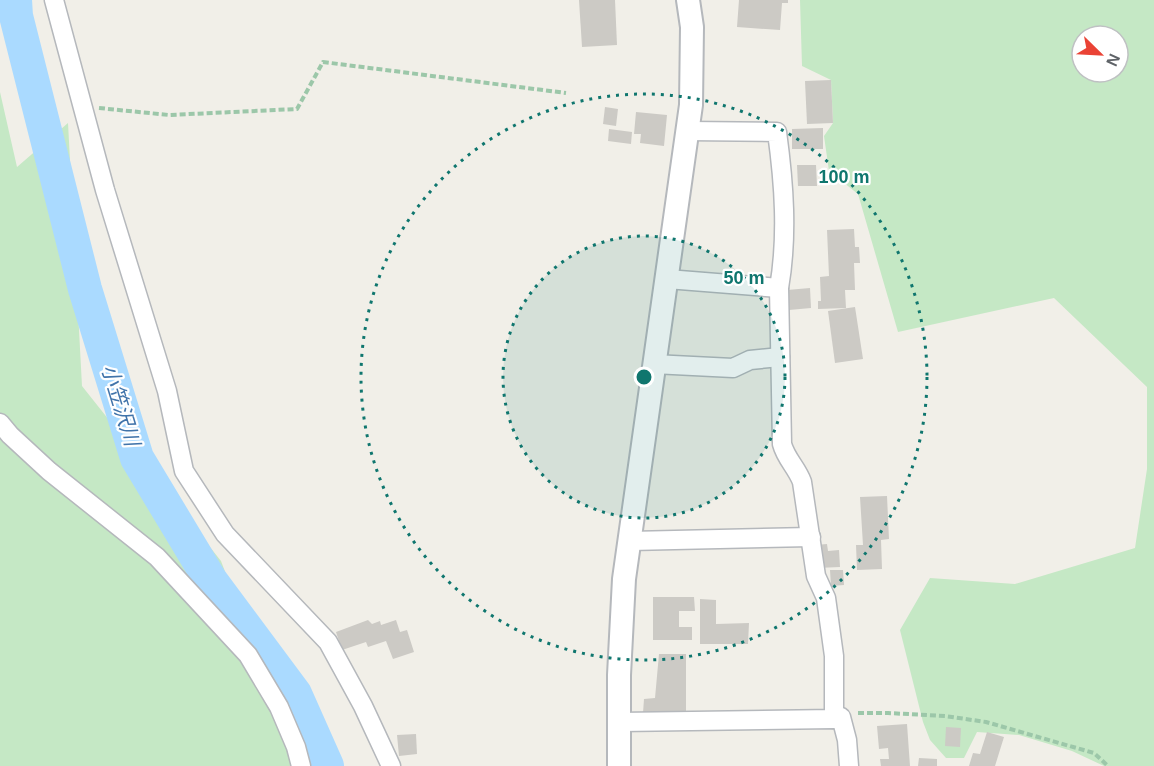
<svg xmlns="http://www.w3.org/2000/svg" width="1154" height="766" font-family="Helvetica,'Noto Sans JP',sans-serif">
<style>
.green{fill:#c5e8c5;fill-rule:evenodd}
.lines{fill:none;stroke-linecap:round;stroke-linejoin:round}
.river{stroke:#aadaff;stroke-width:34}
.building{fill:#cccac5}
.minor-casing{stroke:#b5b8bc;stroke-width:21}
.tertiary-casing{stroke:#b5b8bc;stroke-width:26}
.path{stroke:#9cc7a9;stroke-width:4;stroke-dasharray:6 3;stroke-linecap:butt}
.minor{stroke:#fff;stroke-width:18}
.tertiary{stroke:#fff;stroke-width:22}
.ring{fill:none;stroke:#0f766e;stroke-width:3;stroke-dasharray:3 6}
.labels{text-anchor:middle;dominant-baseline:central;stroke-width:4.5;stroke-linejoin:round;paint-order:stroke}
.water-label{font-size:21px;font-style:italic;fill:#4174aa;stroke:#fff}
.centre{fill:#0f766e;stroke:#fff;stroke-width:3}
.ring-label{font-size:18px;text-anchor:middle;font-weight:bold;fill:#0f766e;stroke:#fff;stroke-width:4.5;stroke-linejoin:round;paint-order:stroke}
</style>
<rect width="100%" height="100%" fill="#f1efe8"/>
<g class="green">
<path d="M800 0H1154V766H1104L1072 751 1019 735 977 732 964 758H946L930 740 923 722 900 630 930 578 1015 584 1135 548 1147 469V387L1054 298 898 332 858 194 829 171 824 136 833 123 831 80 802 66ZM1082 36H1118V72H1082Z"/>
<polygon points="0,92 17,167 68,123 82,386 221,561 264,675 301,766 0,766"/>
</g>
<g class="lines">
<polyline class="river" points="15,0 16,16 85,289 137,458 211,581 295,694 327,766"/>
</g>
<g class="building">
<polygon points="579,0 615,0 617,45 582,47"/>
<polygon points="739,0 788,0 788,3 782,3 780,30 737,27"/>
<polygon points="831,80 833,123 807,124 805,81"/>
<polygon points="605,107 618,109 616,126 603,124"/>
<polygon points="636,112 667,115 664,146 640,143 641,134 634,134"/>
<polygon points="823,128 823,149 792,149 792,129"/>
<polygon points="609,129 632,132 631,144 608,141"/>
<polygon points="797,165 816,165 817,186 798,186"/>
<polygon points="854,229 855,247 859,247 860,263 854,263 855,290 845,290 846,308 818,309 818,301 821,301 820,277 829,276 827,230"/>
<polygon points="810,288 811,308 789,310 787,290"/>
<polygon points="855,307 863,359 835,363 828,311"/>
<polygon points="887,496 889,539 881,540 882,569 857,570 856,545 863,545 860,497"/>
<polygon points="827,544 828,551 839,550 840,567 817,568 815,545"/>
<polygon points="830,570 843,570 844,585 831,586"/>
<polygon points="653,597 694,597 695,611 679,611 679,627 692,627 692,640 653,640"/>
<polygon points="700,599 716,600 716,624 749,623 748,644 700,644"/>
<polygon points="368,620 372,624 380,621 381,625 396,620 400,632 407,630 414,652 393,659 386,641 368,647 366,642 342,650 336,632"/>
<polygon points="659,654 686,654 686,714 643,713 644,699 655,698"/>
<polygon points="907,724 910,766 881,766 880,759 889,759 888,748 879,749 877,726"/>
<polygon points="946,727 961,728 960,747 945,746"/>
<polygon points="987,732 1004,737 995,766 969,766 973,753 980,754"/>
<polygon points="416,734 417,754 399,756 397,735"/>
<polygon points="919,758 937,759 937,766 918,766"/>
</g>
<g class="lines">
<g class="minor-casing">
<g id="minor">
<polyline points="54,0 105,190 167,391 184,471 225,534 328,642 363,706 391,766"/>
<path d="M687 131 777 132C784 183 788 236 779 288L782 444C786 459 797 468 802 482L816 576 826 598 834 656V719"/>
<polyline points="667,279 779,288"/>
<polyline points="653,364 733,368 750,360 780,357"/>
<polyline points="0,423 10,435 49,471 157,557 248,655 279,707 296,747 301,766"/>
<polyline points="630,541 811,537"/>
<polyline points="620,722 834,719 841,717 847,740 849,766"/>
</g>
</g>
<g class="tertiary-casing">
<polyline id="tertiary" points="619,766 619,675 624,579 691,105 692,27 688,0"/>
</g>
<g class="path">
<polyline points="99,108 169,115 297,109 323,62 566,93"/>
<polyline points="858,713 888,713 945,716 986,722 1094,753 1108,766"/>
</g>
<use href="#minor" class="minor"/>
<use href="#tertiary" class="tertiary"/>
</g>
<circle cx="644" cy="377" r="141" fill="#0f766e" fill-opacity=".12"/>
<g class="ring">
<circle cx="644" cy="377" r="141"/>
<circle cx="644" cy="377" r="283"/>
</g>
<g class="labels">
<g class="water-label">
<text transform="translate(121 405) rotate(73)">小笠沢川</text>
</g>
</g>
<circle cx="644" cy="377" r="9" class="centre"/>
<g class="ring-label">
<text x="844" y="183">100 m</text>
<text x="744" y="284">50 m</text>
</g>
<g transform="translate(1100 54) rotate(114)"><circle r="28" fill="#ffffff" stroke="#bfc1c3" stroke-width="1.5"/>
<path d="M0-4.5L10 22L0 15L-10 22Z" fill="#ea4335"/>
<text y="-9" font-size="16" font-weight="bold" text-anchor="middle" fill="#5f6368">N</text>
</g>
</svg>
